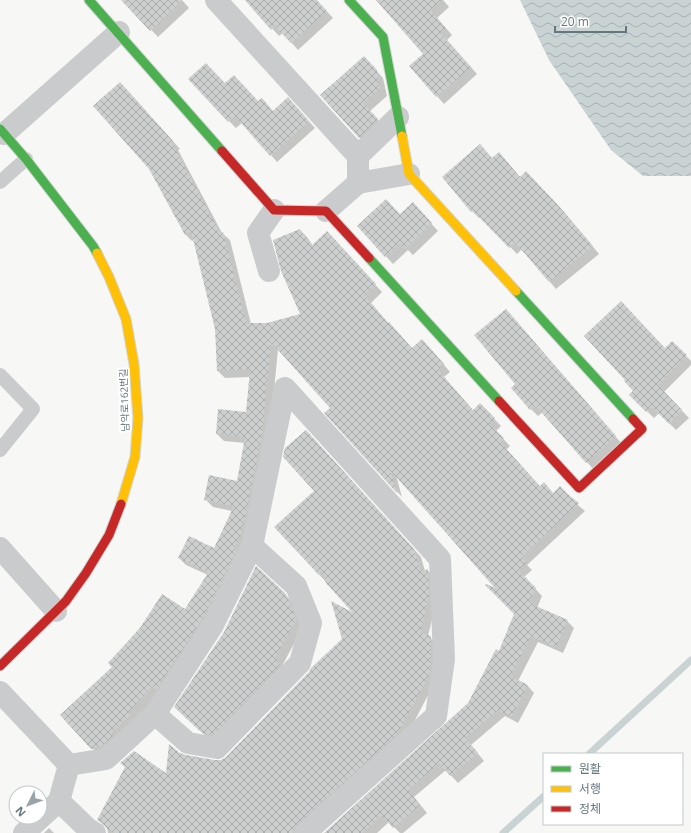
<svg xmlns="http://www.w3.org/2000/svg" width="691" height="833" font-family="'Open Sans','Noto Sans KR',sans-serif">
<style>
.water{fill:url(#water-waves)}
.shadow{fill:#0003}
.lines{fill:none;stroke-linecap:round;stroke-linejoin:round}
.stream{stroke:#cad3d4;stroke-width:7}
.building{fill:url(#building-cross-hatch)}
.fast-casing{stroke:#d2d4d4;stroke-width:11}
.slow-casing{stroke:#d2d4d4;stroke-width:11}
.jam-casing{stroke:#d2d4d4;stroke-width:11}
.lane{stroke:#c9cbcc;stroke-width:14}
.street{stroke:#c9cbcc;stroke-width:22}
.fast{stroke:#4caf50;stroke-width:9}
.slow{stroke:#ffc107;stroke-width:9}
.jam{stroke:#c62828;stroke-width:9}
.labels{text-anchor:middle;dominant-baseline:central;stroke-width:4;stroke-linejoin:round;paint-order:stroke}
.street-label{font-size:10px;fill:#64777f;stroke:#fff}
</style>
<defs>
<pattern id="water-waves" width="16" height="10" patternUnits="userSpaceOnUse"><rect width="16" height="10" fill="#cad3d4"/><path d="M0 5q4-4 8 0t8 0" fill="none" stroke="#a8b0b1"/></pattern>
<pattern id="building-cross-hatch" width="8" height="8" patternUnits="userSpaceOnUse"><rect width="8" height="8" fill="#cdcfcf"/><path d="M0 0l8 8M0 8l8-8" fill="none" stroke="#aaadad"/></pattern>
</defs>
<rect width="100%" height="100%" fill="#f7f7f6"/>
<polygon class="water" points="520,0 691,0 691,176 643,176 611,150 549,60"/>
<g class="shadow">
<polygon points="123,0 182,0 189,8 158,37"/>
<polygon points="246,0 316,0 333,18 298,50 283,33 279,36"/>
<polygon points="377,0 443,0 449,7 437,18 452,35 447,40 477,74 444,104 410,66 424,54"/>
<polygon points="371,65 383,78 387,96 370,111 384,127 366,144 321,95"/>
<polygon points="225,85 258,102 274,112 295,106 315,128 277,162 242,123 236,128 229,121"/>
<polygon points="127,90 180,149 178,150 222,233 230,240 251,324 267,324 302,314 300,230 307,237 313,246 334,239 382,292 371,303 389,324 412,349 430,348 450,372 444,377 473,411 480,404 501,426 496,431 510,446 506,450 540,487 554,494 571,499 585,511 527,565 532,570 524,577 542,596 537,608 567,621 574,628 563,653 538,642 518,681 527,685 534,693 518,723 505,716 471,745 484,761 458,783 446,770 414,797 427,813 403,833 400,833 389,822 377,833 330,833 469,704 499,652 515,614 498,590 396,475 402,497 326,413 331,408 278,349 269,443 249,538 164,696 134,721 99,755 92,748 186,610 208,575 186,565 179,558 214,549 232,511 213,507 206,500 237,482 245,443 224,441 217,434 247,413 250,377 225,378 218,371 216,329 194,240 192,241 185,234"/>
<polygon points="480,145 493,159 499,153 521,178 533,180 565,213 599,254 556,289 522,249 517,254 481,217 479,218 472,211"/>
<polygon points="420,211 438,231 413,255 408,250 393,264 358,226"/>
<polygon points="506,310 622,444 594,470 543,412 538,416 531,409 516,385"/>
<polygon points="672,342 691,361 691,365 664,392 689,418 676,430 659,413 654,418 630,395 665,349"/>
<polygon points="313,438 421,557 425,571 428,571 435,578 436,603 428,636 437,644 435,682 404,741 302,833 108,833 107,828 98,820 167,775 180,753 186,756 215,761 222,761 227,758 343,639 356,615 276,527 316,491"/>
<polygon points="285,594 292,602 303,627 282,666 210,740 183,714"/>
<polygon points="49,828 54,833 44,833"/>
</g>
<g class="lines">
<g class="stream">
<polyline points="589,754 691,660"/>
<polyline points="503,833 544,796"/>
</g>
</g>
<g class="building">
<polygon points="121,0 182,0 150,31"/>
<polygon points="245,0 317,0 327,11 291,43 275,26 271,30"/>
<polygon points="376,0 442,0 430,10 446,28 440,33 471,67 436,97 409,66 423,54"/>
<polygon points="364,56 377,70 380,88 363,103 378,119 359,138 320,95"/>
<polygon points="206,63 225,83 234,75 258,101 262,98 273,111 288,97 309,121 270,156 235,116 228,122 188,79"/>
<polygon points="120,82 173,141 172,143 220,233 223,232 246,323 267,323 300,314 281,271 273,240 300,229 311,246 327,231 376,284 364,295 388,323 389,322 412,348 422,339 444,364 438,370 473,410 480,403 495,418 489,424 504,438 500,442 540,486 544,482 553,493 560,486 570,496 579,503 521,557 526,563 518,570 536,588 529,603 568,620 556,647 531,636 510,676 528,685 511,717 498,710 465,738 478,753 450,776 439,763 408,790 420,805 393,828 382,815 362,833 324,833 468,703 496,649 499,651 514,614 485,585 486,584 495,588 390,470 397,493 324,413 330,408 271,342 262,435 242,531 234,549 236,551 202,619 156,690 152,686 128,713 130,715 110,734 113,736 100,747 96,747 91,749 60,715 112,667 108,663 140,628 162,594 185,609 208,573 178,558 189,536 214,548 234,506 204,500 209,475 237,481 245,437 216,434 218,409 246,412 250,370 217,371 215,329 191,231 185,235 149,169 93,106"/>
<polygon points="480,144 492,158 499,152 520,177 526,171 558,205 593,246 549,282 515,242 509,248 473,211 471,212 442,177"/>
<polygon points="386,199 400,214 413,202 432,223 405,249 400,243 385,257 357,226"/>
<polygon points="621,301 665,348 672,341 687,355 658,385 682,410 669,424 652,407 646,412 629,395 633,391 624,381 625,380 584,336"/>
<polygon points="506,309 616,436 586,463 535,405 530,410 511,388 515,384 474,335"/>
<polygon points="306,430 414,549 421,572 428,569 429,596 420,633 431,636 431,658 429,675 397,734 297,824 293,829 293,833 115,833 106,828 102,822 97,820 125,767 120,763 134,751 166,773 169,744 180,753 186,755 215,760 221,760 226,757 309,672 311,668 342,639 331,601 352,612 326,583 322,569 319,575 274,527 314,491 283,457 285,448"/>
<polygon points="256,566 285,593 296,619 275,658 280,665 213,735 202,733 174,707 224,632"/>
</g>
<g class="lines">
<g class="fast-casing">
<g id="fast">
<polyline points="89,0 222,151"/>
<polyline points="349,0 383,37 402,136"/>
<polyline points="0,129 26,159 93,246 97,253"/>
<polyline points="369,258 499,401"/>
<polyline points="516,291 633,419"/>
</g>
</g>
<g class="slow-casing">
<g id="slow">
<polyline points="402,136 409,174 516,291"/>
<polyline points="97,253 109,277 126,319 134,364 138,418 135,457 121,504"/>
</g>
</g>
<g class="jam-casing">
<g id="jam">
<polyline points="222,151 274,210 326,211 369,258"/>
<polyline points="499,401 579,488 642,429 633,419"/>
<polyline points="0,666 66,601 86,573 109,535 121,504"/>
</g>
</g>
<g class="lane">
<polyline points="0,182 26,159"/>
<polyline points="0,375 33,409 0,450"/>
</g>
<g class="street">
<polyline points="216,0 358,156 358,183 326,211"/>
<polyline points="4,134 119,32"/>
<polyline points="358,156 398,117"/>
<polyline points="358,183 409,174"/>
<polyline points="269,271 258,233 274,210"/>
<polyline points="0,548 56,611"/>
<polyline points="0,692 69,765 59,801 24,833"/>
<polyline points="155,714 188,743 217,748 300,663 311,623 296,586 252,546"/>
<polyline points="69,765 106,759 155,714 213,625 252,546 285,388 440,559 444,659 436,716 305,833"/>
<polyline points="59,801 88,829 95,833"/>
</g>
<use href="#fast" class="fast"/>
<use href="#slow" class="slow"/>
<use href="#jam" class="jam"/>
</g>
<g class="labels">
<g class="street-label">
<text transform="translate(124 400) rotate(-92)">남악로162번길</text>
</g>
</g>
<rect x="543" y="753" width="140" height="72" fill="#ffffff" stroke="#c1c9cc"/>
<rect x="551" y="766" width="20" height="6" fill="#4caf50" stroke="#c1c9cc"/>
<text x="579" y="773" font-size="12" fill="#64777f">원활</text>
<rect x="551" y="786" width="20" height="6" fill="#ffc107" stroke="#c1c9cc"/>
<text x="579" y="793" font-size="12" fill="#64777f">서행</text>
<rect x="551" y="806" width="20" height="6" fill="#c62828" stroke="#c1c9cc"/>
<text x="579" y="813" font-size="12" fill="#64777f">정체</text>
<g transform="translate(28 805) rotate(228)"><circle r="19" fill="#ffffff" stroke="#c1c9cc"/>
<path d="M0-3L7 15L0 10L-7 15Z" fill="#97a4a9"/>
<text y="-6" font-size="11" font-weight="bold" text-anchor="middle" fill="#64777f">N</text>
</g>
<path d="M555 26v6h71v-6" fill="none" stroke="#64777f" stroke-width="2"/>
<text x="561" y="26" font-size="12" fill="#64777f" stroke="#ffffff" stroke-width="3" paint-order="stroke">20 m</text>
</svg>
